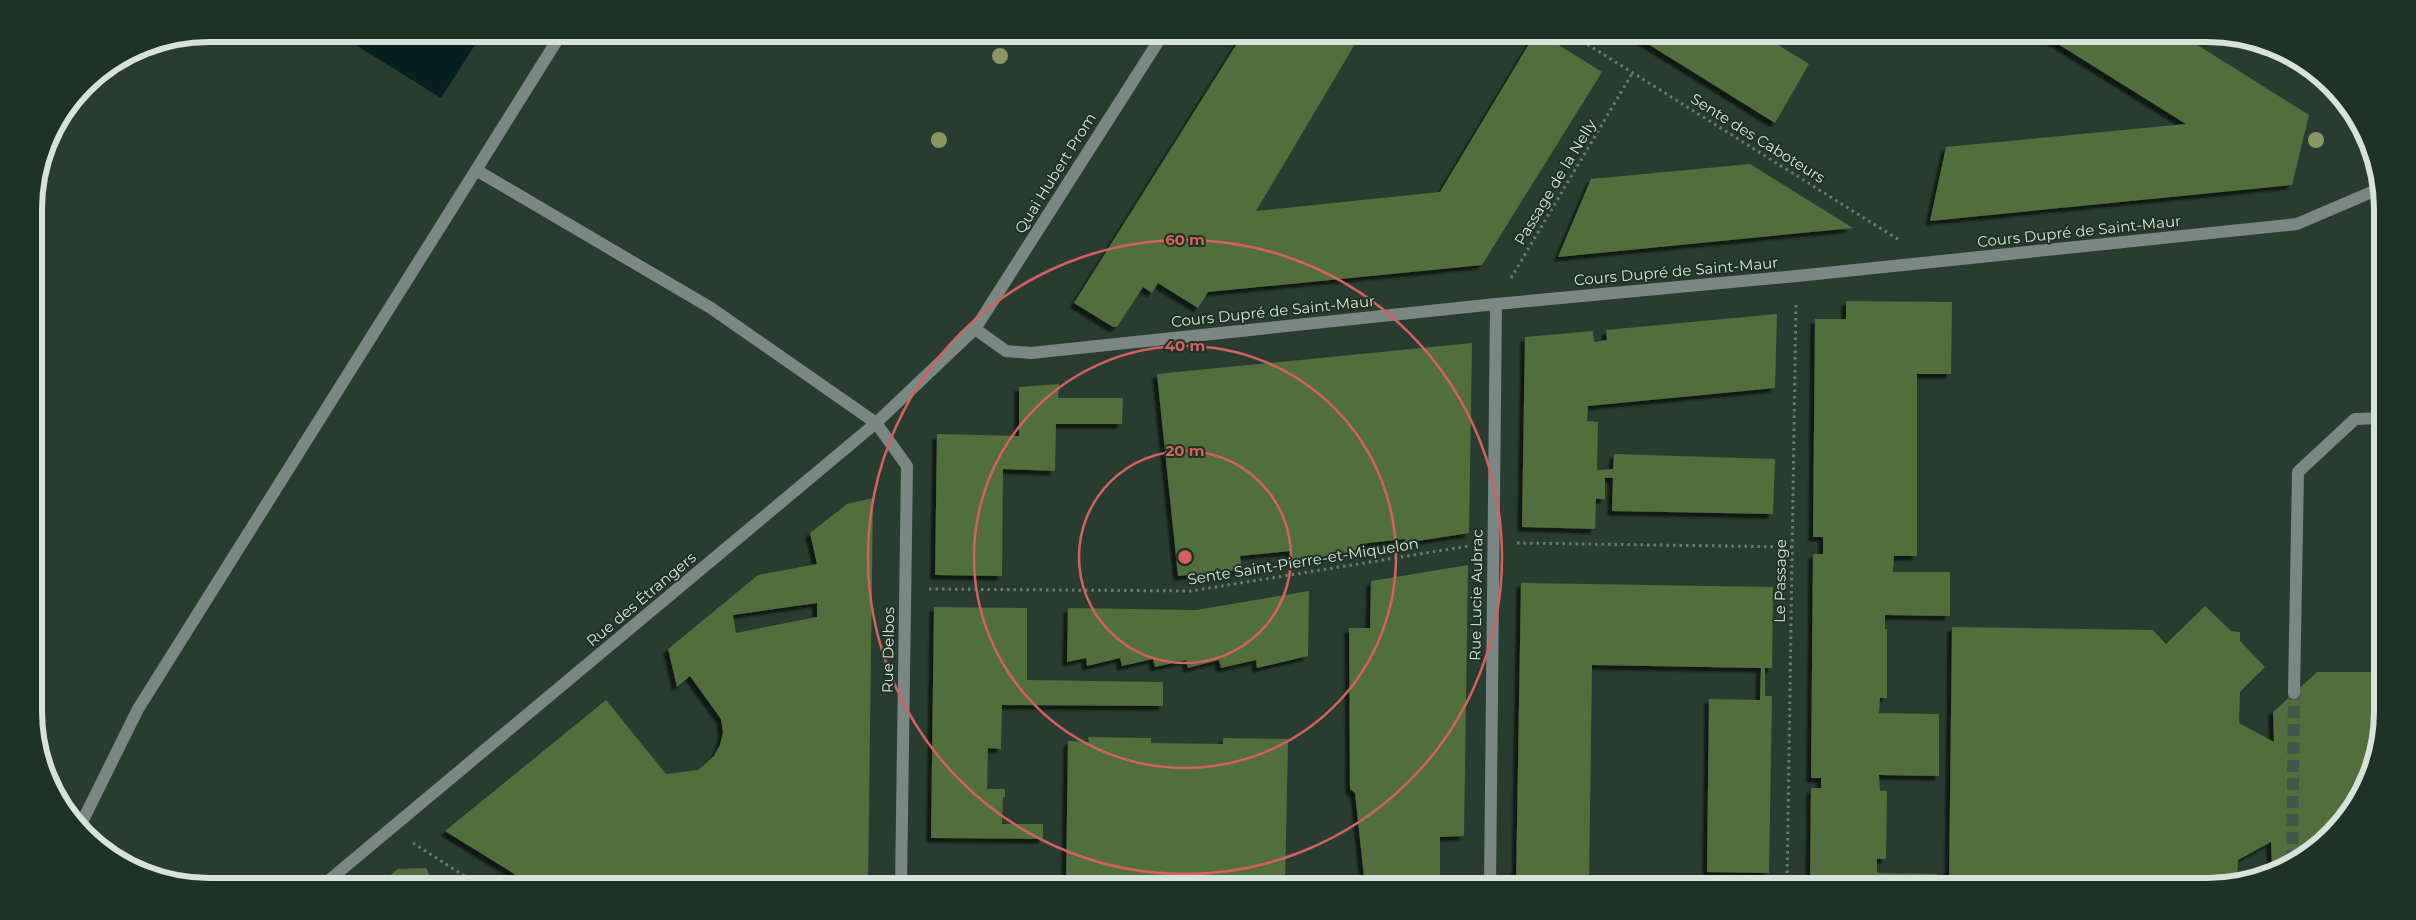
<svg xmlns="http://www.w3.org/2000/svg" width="2416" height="920" font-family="Montserrat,sans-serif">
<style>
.water{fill:#062021}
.building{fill:#516e3e;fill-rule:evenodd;filter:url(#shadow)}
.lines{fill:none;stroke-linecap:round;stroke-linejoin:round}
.minor-tunnel{stroke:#425649;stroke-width:12;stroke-dasharray:12 6;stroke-linecap:butt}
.path{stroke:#6a7c6f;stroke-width:3;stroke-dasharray:2.5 4;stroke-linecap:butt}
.minor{stroke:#7a8783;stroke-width:12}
.tree{fill:#899862}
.ring{fill:none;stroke:#d6605d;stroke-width:2.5}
.labels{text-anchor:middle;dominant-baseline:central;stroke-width:4;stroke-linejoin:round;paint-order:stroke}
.street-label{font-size:15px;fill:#d7e3da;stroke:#1e3225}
.rim{fill:none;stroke:#d7e3da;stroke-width:6}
.centre{fill:#d6605d;stroke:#1e3225;stroke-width:2.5}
.ring-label{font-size:15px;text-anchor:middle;font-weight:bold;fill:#d6605d;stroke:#1e3225;stroke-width:4;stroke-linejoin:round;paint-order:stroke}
</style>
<defs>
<filter id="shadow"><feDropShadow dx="-4.5" dy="4.5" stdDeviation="1" flood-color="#0009"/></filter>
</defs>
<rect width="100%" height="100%" fill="#283d2f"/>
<polygon class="water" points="338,34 482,34 441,98"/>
<g class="building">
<polygon points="1243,34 1361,34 1256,211 1440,192 1535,34 1541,34 1602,72 1482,265 1208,292 1198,308 1158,283 1152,293 1143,287 1117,327 1113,327 1074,303"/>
<polygon points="1632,34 1761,34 1809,64 1775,123"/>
<polygon points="2042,34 2180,34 2309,115 2292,185 1930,221 1946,147 2186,124"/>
<polygon points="1750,164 1853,228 1558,257 1591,179"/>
<polygon points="1846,301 1952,302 1951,374 1917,374 1917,556 1894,556 1893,572 1950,572 1950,616 1885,615 1885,629 1887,629 1887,698 1880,698 1879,713 1939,714 1939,776 1879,775 1880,791 1887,791 1886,859 1877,859 1877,873 1937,874 1937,886 1810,886 1811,788 1821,788 1821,778 1811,778 1813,554 1823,554 1823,537 1813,537 1815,319 1846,319"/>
<polygon points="1777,314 1775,388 1588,406 1587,421 1598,422 1597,470 1613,469 1614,454 1775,459 1773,514 1612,511 1613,478 1605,478 1605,499 1596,499 1595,529 1522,527 1525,337 1593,331 1594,342 1607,340 1606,330"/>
<polygon points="1472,343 1469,533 1405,543 1405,539 1360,544 1360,550 1291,562 1290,551 1240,556 1242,570 1178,576 1157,374"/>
<polygon points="1059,384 1058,398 1123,398 1122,424 1056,424 1055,471 1003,469 1002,576 935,575 937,434 1019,436 1019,387"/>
<path d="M873 498 868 886H534L445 831 606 700 666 774 698 770 714 756 720 745 723 732 721 719 690 676 677 687 668 649 758 575 817 564 810 533 847 504ZM817 603V617L736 633 733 615Z"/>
<polygon points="1468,565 1464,836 1440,837 1440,886 1365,886 1355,793 1350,789 1349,628 1370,628 1371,581"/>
<polygon points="1521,583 1773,587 1772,668 1765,668 1765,696 1772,696 1769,873 1707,872 1709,699 1760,700 1761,668 1592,665 1589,886 1516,886"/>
<polygon points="1309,591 1308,656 1257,668 1256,660 1221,668 1219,660 1188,668 1186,660 1155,667 1153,659 1122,666 1120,658 1087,666 1086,658 1067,662 1068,608 1196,610"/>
<polygon points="2205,606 2231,631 2240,632 2240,641 2265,667 2240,692 2239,723 2274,742 2273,712 2317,672 2381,672 2380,723 2373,767 2352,808 2313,850 2272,872 2271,842 2238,860 2237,882 2218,886 1949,886 1952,627 2153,630 2166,644"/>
<polygon points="934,607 1027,608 1027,680 1163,682 1163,706 1002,705 1001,749 988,748 987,789 1005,789 1005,797 1003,797 1002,824 1043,824 1043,839 931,838"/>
<polygon points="1088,737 1151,738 1151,743 1223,744 1223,738 1288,739 1285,886 1066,886 1068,741 1089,742"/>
<polygon points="426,868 435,886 377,886 398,869"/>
</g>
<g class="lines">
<polyline class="minor-tunnel" points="2292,862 2294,693"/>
<g class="path">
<polyline points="1571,34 1899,240"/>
<polyline points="1511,278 1633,72"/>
<polyline points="1517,543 1792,547"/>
<polyline points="929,589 1191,591 1469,546"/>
<polyline points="413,843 480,886"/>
<polyline points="1787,886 1796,301"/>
</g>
<g class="minor">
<polyline points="561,34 476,170 711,308 876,423 907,466 901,886"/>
<polyline points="2376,170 2381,187"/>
<polyline points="975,329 1006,351 1031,353 1496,304 1797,276 2297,224 2381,188"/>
<polyline points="2294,693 2298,472 2355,419 2381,418"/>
<polyline points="79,828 138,709 476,170"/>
<polyline points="322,886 876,423 975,329 1163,34"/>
<polyline points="1490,886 1496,304"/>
</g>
</g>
<g class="tree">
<circle cx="1000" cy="56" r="8"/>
<circle cx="939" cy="140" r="8"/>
<circle cx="2316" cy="140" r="8"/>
</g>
<g class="ring">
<circle cx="1185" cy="557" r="106"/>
<circle cx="1185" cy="557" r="211"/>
<circle cx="1185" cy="557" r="317"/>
</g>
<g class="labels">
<g class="street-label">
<text transform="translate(1758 138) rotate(32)">Sente des Caboteurs</text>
<text transform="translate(1055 173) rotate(-58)">Quai Hubert Prom</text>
<text transform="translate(1555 182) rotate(-59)">Passage de la Nelly</text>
<text transform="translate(2079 231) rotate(-6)">Cours Dupré de Saint-Maur</text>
<text transform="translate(1676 271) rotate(-5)">Cours Dupré de Saint-Maur</text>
<text transform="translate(1273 311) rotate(-6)">Cours Dupré de Saint-Maur</text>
<text transform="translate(1303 561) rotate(-9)">Sente Saint-Pierre-et-Miquelon</text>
<text transform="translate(1780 581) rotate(-89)">Le Passage</text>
<text transform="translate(1476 595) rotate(-89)">Rue Lucie Aubrac</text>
<text transform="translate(641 599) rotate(-40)">Rue des Étrangers</text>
<text transform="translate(888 650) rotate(-89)">Rue Delbos</text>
</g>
</g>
<path d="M0 0H2416V920H0ZM209 42H2207A167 167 0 0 1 2374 209V711A167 167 0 0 1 2207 878H209A167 167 0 0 1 42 711V209A167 167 0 0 1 209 42Z" fill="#1e3225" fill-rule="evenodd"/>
<path class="rim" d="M209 42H2207A167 167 0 0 1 2374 209V711A167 167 0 0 1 2207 878H209A167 167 0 0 1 42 711V209A167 167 0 0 1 209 42Z"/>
<circle cx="1185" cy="557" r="8" class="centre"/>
<g class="ring-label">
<text x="1185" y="245">60 m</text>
<text x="1185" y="351">40 m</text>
<text x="1185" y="456">20 m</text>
</g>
</svg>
